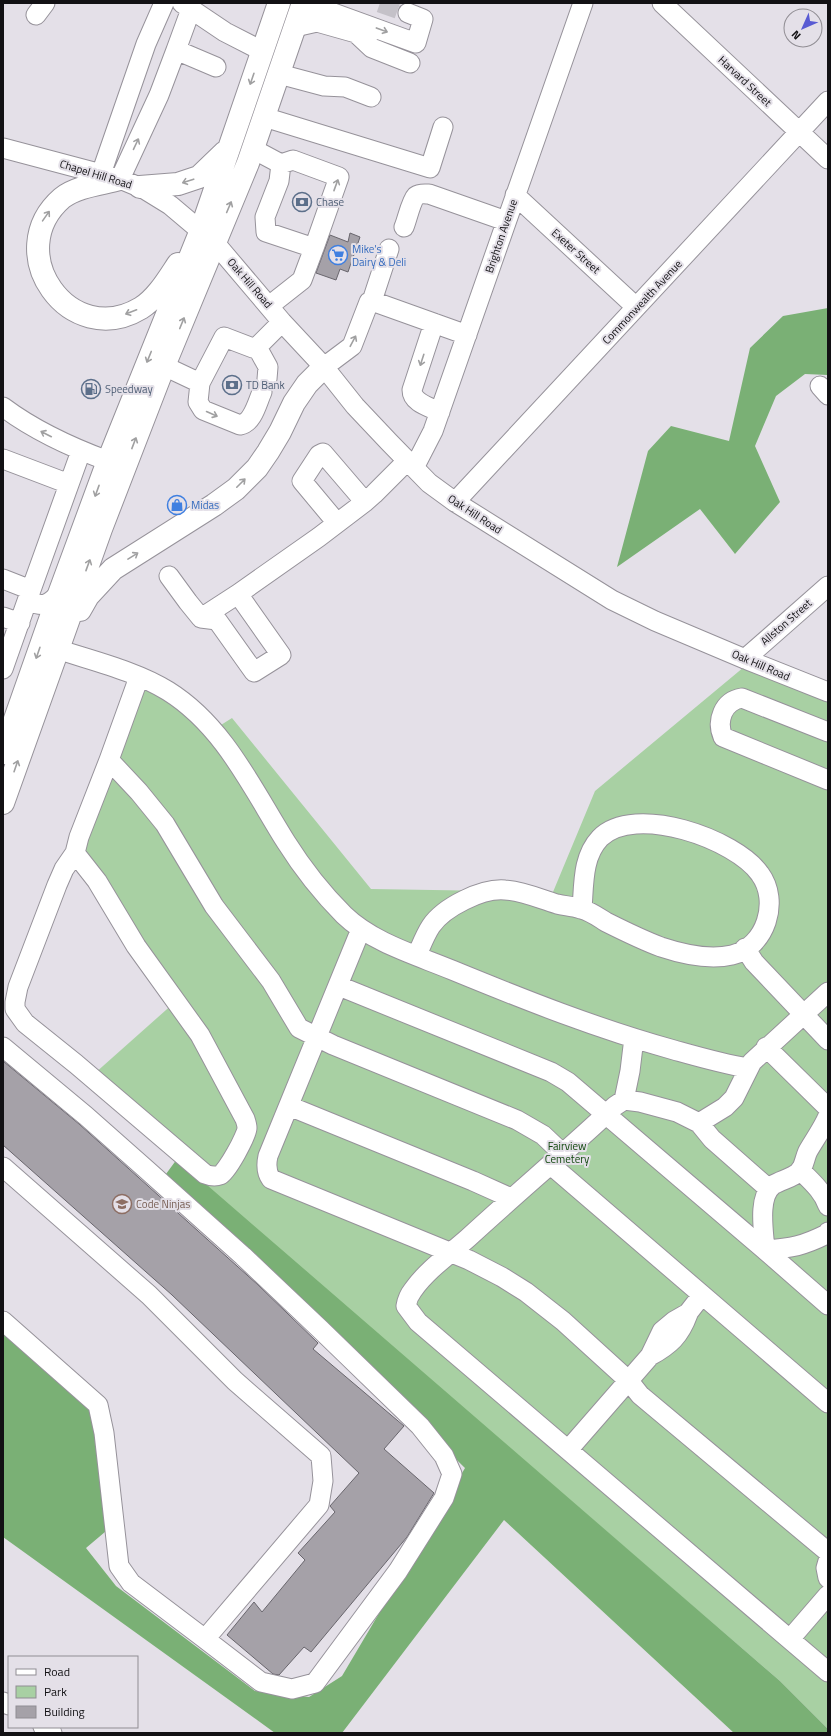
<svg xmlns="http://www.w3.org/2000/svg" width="831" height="1736" font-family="'Titillium Web',sans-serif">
<rect width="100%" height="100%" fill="#e4e0e8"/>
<path fill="#a8d0a3" d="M750,662L828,694V1729L780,1681L85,1082L175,1002L71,851L135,675L213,730L232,718L371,889L553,892L595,791Z"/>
<path fill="#7ab075" d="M828,308V375L805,374L776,396L755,446L780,502L735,554L700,509L617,567L648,451L671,426L729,441L750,348L783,316Z
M177,1159L780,1681L828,1729V1733H734L504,1520L342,1733H275L3,1537V1332L96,1410L112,1526L86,1548L116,1586L255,1691L309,1697L342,1676L465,1468L166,1174Z"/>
<path fill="#a5a1a8" stroke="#69666d" d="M350,233L360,237L348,272L340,269L336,280L316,273L330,235L348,242Z
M3,1061L79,1124L257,1284L318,1343L313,1349L404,1426L384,1449L434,1493L407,1537L311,1652L304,1647L279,1675L273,1674L227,1635L254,1602L262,1612L305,1560L298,1553L335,1512L330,1506L359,1473L172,1295L3,1145Z"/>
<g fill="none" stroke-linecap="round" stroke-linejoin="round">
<path stroke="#c4c1c8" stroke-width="19" stroke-dasharray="19 10" stroke-linecap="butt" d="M380,3L408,13"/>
<g stroke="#96929a" stroke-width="21">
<path id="minor" d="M182,3L225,32L262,51
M306,3L416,43L423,19L408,13
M662,3L828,159
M191,9L176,50L216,67
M36,15L45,3
M295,27L317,22L356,33L372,48L410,63
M279,74L324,86L345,87L371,97
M264,117L430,168L443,127
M3,148L120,179L144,189L170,205L215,243L282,322L324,367L355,406L389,442L429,483L455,502L612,600L655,621L745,659L828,692
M253,149L281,164L279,181L265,217L266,232L314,248L302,280L269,306
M281,164L293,160L339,177L314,248
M101,174L146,44L164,3
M120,179L159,95L176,50
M515,195L636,307
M404,227C407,220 411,201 416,196C420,193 425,194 429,194L506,221
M372,301L467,335
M434,323L412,390C412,403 430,407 440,412
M257,347L282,322
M257,347L268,367L267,379
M164,366L200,383L224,337L253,348L257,347
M324,367L352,346L369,302L372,301L389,249
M200,383L198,402L203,410L240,425C253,423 257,403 262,392
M820,386L828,395
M3,407C35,431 70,447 108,461
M3,459L69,484
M414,468L433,431L583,3
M455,502L828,101
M337,523L302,481L319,455L323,453L365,502
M169,576L188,602L201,618L217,620L254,672L281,655L238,594L319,537L365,502L374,494L407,461
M3,579L31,590
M59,594C47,606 43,607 27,601L81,451
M3,617L20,623
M201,618L238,594
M57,649C93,661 136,671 168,691C224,726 252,788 286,842C303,869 322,893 344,915C373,943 416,955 452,970C525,1000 598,1029 674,1050C699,1057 723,1064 748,1068
M745,659L828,586
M3,669L27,601
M139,677L109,760L139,792L165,824L214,906L271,981L299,1028L333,1045L517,1120L543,1135L562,1153
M828,732L742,698C723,701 716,721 723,737L828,780
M75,853L64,869L57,885L18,987L15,1002V1009L25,1023L76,1064L205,1174C210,1176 215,1177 220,1175C227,1172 247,1135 247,1128C247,1125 246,1122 245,1119L200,1035L136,946L97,881L75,853L79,837L109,760
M361,929L268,1156C266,1165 266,1172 271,1179L469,1260L502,1277L526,1292L563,1321L629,1381L640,1395L828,1552
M745,948L754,962L828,1040
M417,955C421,946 425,935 431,926C444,907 482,888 505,890C523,891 540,899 557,904C565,906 573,906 581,909C590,911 598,917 606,922C624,931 642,940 661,947C682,954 710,960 732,955C766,947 780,901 760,874C736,839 634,803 600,838C582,857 584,885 582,909
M339,986L551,1072L568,1082L765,1250C792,1248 803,1246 827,1234L828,1232
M634,1038L630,1071L624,1100L615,1106C567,1151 517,1193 468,1238C450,1254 427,1270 413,1290C409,1295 407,1300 406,1306L418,1322L828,1672
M3,1047L86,1116L147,1170L243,1256L320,1329L420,1426L444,1456L452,1474L444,1498L398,1571L315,1683L292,1689L261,1682L205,1639
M766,1047L828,1108
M624,1100L640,1102L677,1112L699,1123L712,1139L769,1189
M289,1106L473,1181L511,1198
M828,1116C823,1128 815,1139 808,1151C805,1157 804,1166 800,1171C793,1178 781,1180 773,1185C757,1197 764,1233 765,1250L828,1305
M699,1123L725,1107L734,1098L752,1062L828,992
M551,1165L828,1403
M3,1167L149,1295L235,1381L321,1456L323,1481L319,1505L205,1639L131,1583L119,1566L104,1433L98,1405L3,1321
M800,1170C811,1181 823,1191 828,1206
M650,1356C670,1345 680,1336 688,1314
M568,1450L650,1356L662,1331L674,1321L688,1313L702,1295
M828,1561L826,1568L828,1578
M790,1639L828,1595
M3,1702L9,1705
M43,1727L52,1733"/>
</g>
<g stroke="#96929a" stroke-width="24">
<path id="highway" d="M120,179C102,184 77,186 62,198C0,252 70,351 141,308C157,298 168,279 178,264
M140,187L178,184L199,177L225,152
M80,610L88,596L113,569L214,505L236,489L257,468L268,452L280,432L294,403L307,384L324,367
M3,753L59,594L108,461L201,230L279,3
M3,803L101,529L164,366L248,163L303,3"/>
</g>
<use href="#minor" stroke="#fff" stroke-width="19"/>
<use href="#highway" stroke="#fff" stroke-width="22"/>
</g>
<defs><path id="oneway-shaft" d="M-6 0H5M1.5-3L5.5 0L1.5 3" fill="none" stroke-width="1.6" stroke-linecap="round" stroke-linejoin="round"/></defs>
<g stroke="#a0a0a1">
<use href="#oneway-shaft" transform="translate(382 30) rotate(20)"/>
<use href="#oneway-shaft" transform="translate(252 79) rotate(109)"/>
<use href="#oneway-shaft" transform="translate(136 144) rotate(-65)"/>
<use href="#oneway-shaft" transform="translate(188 181) rotate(162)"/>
<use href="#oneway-shaft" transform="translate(336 185) rotate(-70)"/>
<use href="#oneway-shaft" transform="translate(229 207) rotate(-67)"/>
<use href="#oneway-shaft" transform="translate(46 216) rotate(-55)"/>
<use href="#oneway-shaft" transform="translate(131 312) rotate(159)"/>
<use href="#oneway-shaft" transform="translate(182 323) rotate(-68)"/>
<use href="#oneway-shaft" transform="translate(353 341) rotate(-62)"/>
<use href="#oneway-shaft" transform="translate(149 357) rotate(112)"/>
<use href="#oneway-shaft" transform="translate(422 360) rotate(108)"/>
<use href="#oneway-shaft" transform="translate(212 414) rotate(24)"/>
<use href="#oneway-shaft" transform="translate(46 434) rotate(-153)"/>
<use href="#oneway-shaft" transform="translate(134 443) rotate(-69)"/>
<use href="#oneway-shaft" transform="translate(241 483) rotate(-45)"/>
<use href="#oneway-shaft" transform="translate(97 491) rotate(110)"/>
<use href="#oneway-shaft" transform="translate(133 556) rotate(-32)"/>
<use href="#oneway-shaft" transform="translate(88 565) rotate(-70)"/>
<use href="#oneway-shaft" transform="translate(38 653) rotate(109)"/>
<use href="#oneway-shaft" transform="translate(16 766) rotate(-71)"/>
</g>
<defs>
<g id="bank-ring" transform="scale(1)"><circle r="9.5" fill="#e4e0e8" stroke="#5c6f8a" stroke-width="1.5"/><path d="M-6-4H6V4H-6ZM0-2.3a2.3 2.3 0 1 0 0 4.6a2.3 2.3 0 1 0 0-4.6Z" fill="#5c6f8a"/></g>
<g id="supermarket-ring" transform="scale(1)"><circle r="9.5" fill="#e4e0e8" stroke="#3f7fe0" stroke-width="1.5"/><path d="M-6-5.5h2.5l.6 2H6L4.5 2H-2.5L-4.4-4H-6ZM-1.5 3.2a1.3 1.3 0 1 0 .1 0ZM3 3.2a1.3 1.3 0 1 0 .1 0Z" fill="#3f7fe0"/></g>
<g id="fuel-ring" transform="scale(1)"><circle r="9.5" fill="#e4e0e8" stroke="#5c6f8a" stroke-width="1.5"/><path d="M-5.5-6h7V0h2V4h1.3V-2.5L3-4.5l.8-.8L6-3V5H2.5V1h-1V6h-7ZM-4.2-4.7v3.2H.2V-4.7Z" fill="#5c6f8a"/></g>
<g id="shop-ring" transform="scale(1)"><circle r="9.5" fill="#e4e0e8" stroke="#3f7fe0" stroke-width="1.5"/><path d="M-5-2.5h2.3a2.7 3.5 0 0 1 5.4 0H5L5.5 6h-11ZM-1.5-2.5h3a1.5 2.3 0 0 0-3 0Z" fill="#3f7fe0"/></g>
<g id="school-ring" transform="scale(1)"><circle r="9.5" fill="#e4e0e8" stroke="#8d6e63" stroke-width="1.5"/><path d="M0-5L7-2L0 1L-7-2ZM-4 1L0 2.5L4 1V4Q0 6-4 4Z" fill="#8d6e63"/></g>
</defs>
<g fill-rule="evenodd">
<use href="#bank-ring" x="302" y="202"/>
<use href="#supermarket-ring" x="338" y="255"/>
<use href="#bank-ring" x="232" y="385"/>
<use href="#fuel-ring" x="91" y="389"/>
<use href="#shop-ring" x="177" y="505"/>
<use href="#school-ring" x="122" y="1204"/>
</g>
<g text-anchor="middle" stroke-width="4" stroke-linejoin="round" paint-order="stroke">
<g font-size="11" fill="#121114" stroke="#e4e0e8">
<text transform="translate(745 81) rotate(43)" y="4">Harvard Street</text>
<text transform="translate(96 174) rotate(17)" y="4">Chapel Hill Road</text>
<text transform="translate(501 236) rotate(-71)" y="4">Brighton Avenue</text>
<text transform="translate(576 251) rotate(42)" y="4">Exeter Street</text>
<text transform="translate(250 283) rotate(49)" y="4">Oak Hill Road</text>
<text transform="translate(642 302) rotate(-47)" y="4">Commonwealth Avenue</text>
<text transform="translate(475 514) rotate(33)" y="4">Oak Hill Road</text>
<text transform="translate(786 622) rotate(-41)" y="4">Allston Street</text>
<text transform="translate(761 665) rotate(23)" y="4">Oak Hill Road</text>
</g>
<g font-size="11" fill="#4e5e75" stroke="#e4e0e8" text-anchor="start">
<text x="316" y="206">Chase</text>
<text x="246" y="389">TD Bank</text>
<text x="105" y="393">Speedway</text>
</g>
<g font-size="11" fill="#366cbe" stroke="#e4e0e8" text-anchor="start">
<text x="352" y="253">Mike's<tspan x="352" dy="13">Dairy &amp; Deli</tspan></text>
<text x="191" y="509">Midas</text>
</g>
<g font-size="11" fill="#0e460b" stroke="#e4e0e8">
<text x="567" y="1150">Fairview<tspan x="567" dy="13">Cemetery</tspan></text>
</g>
<g font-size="11" fill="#785e54" stroke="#e4e0e8" text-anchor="start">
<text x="136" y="1208">Code Ninjas</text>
</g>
</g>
<rect width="831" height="1736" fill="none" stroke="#121114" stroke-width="8"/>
<rect x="8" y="1656" width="130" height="72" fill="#e4e0e8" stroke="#908d93"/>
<rect x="16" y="1669" width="20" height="6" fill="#ffffff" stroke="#908d93"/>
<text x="44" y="1676" font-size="12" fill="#121114">Road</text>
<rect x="16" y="1686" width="20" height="12" fill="#a8d0a3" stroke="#908d93"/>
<text x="44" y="1696" font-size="12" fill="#121114">Park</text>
<rect x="16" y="1706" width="20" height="12" fill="#a5a1a8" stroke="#908d93"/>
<text x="44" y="1716" font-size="12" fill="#121114">Building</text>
<g transform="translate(803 28) rotate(225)"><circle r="19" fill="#e4e0e8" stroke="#908d93"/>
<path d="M0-3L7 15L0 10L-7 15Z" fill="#595bd3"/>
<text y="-6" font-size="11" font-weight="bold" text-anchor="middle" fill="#121114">N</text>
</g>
</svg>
